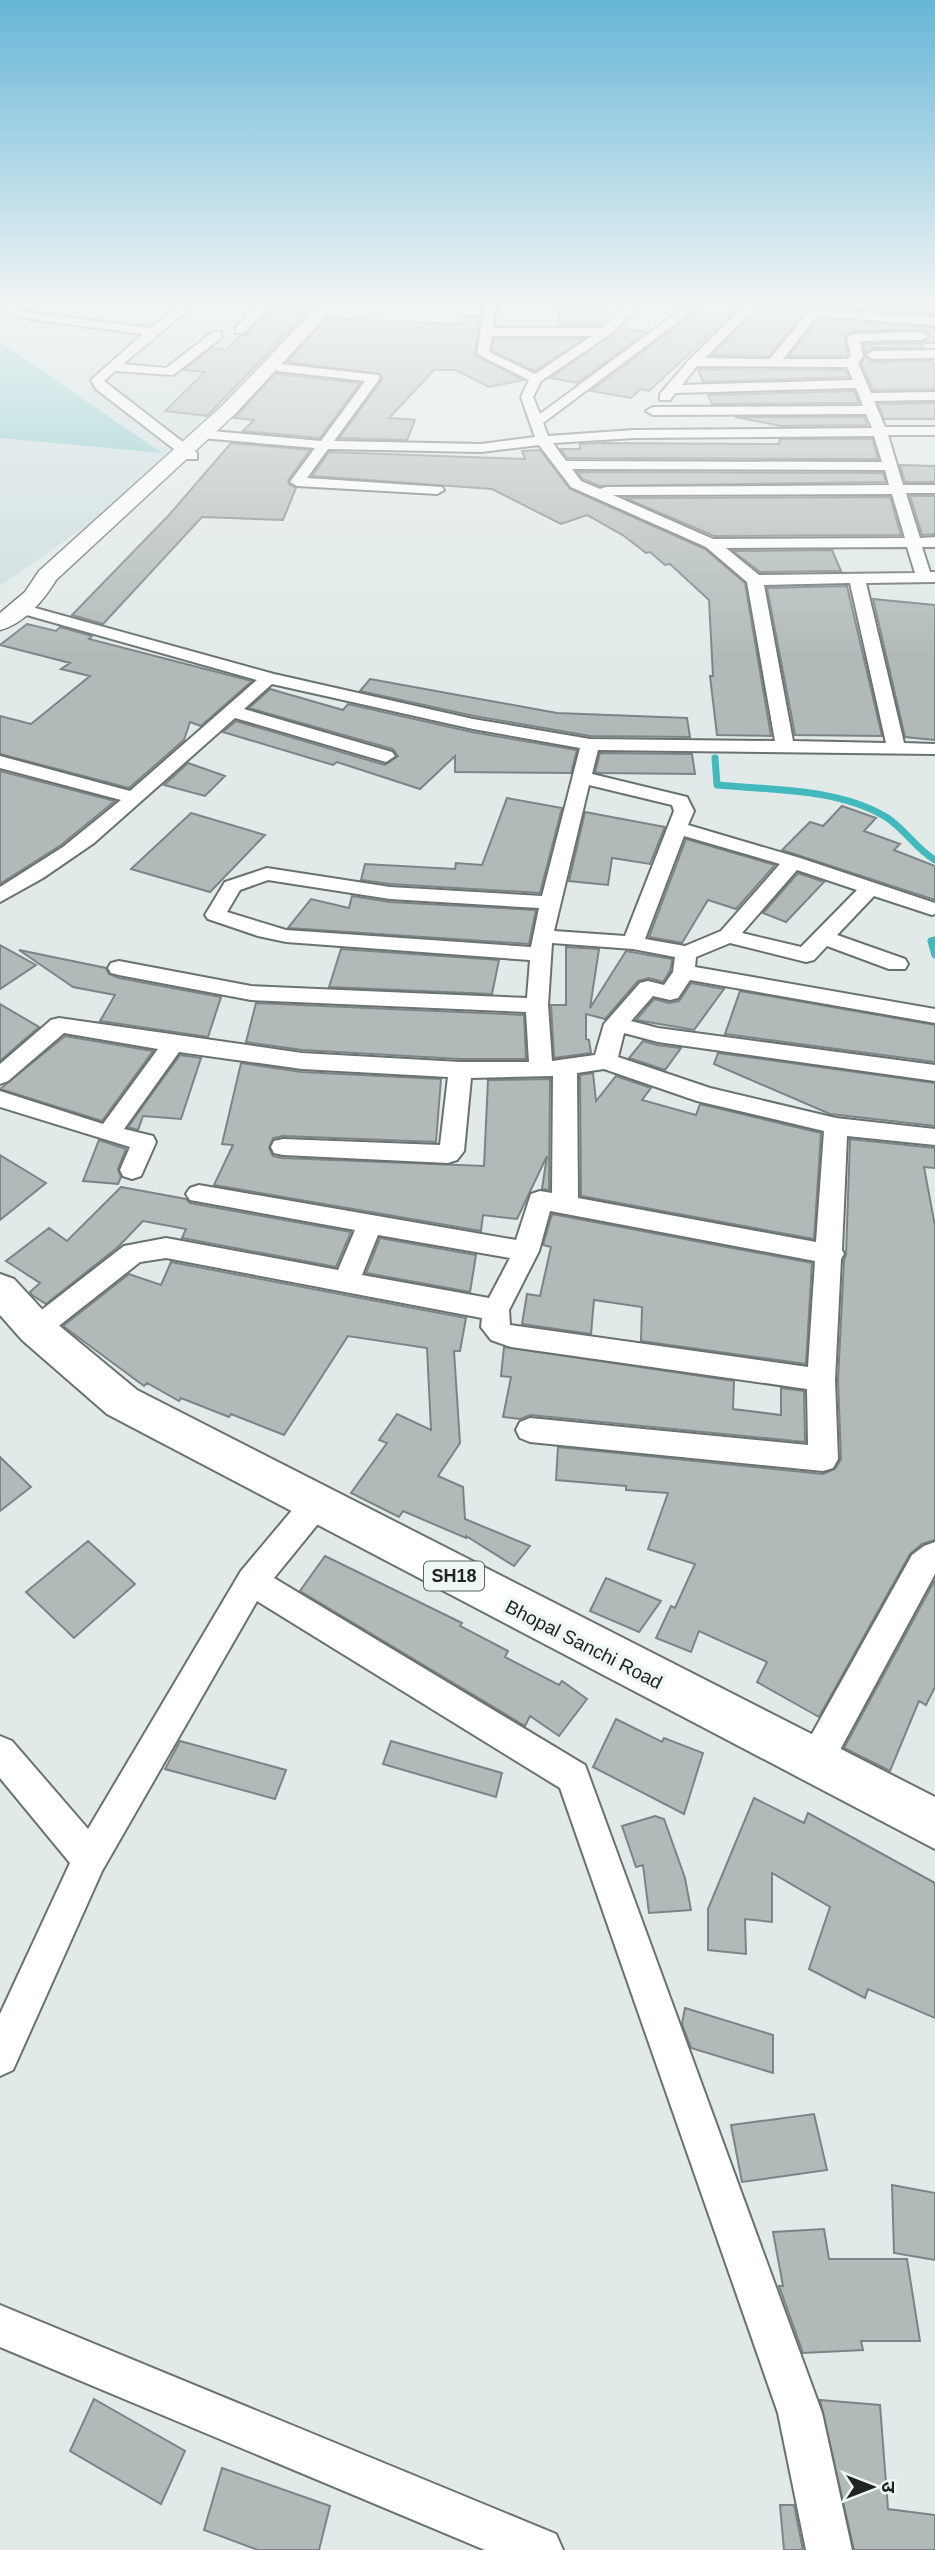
<svg xmlns="http://www.w3.org/2000/svg" width="935" height="2550" font-family="Arial,'Noto Sans Devanagari',sans-serif">
<rect width="100%" height="100%" fill="#e1e9e9"/>
<path fill="#cdd" d="M0,303H327L188,455L0,586Z"/>
<path fill="#83c7c9" d="M0,342L162,453L0,438Z"/>
<g fill="none" stroke-linecap="round" stroke-linejoin="round">
<path stroke="#42b9bc" stroke-width="7" d="M715,758L717,785C771,790 838,788 886,817C905,829 916,849 935,860
M935,940L931,941L935,955"/>
</g>
<path fill="#b1b9b9" stroke="#7d8485" stroke-width="2" d="M276,303H317L207,416L165,411L205,372L184,370L212,348L226,350L240,336L246,335Z
M800,303H935V314L813,306L808,308L769,356L711,355L760,306L801,307Z
M704,305L741,306L649,391L641,389L631,398L591,391Z
M558,308L605,309L606,321L601,325H558Z
M464,316H480L475,355L523,380L489,387L456,370H434L389,418L415,420L407,440L339,438L382,380L380,374L287,362L327,318L457,324L464,322Z
M818,319L935,328V343H921L924,348H873L865,353L863,344L922,343L930,335L922,329L853,331L845,337L847,356H788Z
M621,328L647,332L577,383L550,378Z
M494,339H583L535,371L492,351Z
M865,357L873,362L932,361L935,366V389L873,390L861,363Z
M698,369L845,370L849,377L703,382Z
M276,373L277,374L360,383L320,438L243,431L254,420L234,418Z
M854,391L859,403L712,404L708,395Z
M935,403V419H884L878,404Z
M735,417H864L867,425L781,426Z
M780,439H872L878,459L567,458L561,449H580V444L604,443L779,444Z
M231,443L310,450L288,480L289,484L296,488L283,520L202,517L103,624L72,615L169,515Z
M540,450L570,489L705,549L745,583L771,736L717,735L710,676H713L709,600L670,564L665,565L650,552L646,553L624,536L587,515L561,524L492,489L312,476L329,452L525,459L522,451Z
M900,465L935,466V482H905Z
M577,472L883,473L886,482L600,486L583,479Z
M910,496H935V534L922,535Z
M890,497L901,535L714,536L625,498Z
M832,550L841,571L760,572L733,551Z
M847,586L882,736L795,735L767,588Z
M873,599L935,605V740L905,737Z
M27,624L56,631L60,627L92,636L89,639L252,681L201,726L190,722L184,740L129,788L0,754V716L31,724L90,676L61,669L70,663L0,645Z
M370,679L557,713L687,718L690,737L590,736L474,716L360,691Z
M270,689L343,710L348,704L472,732L577,750L571,773L455,772V756L420,789L337,762L333,765L223,732L236,721L385,765L398,756L393,749L249,708Z
M600,753L692,754L695,774L599,773L595,772Z
M188,763L225,776L205,796L164,785Z
M0,771L115,801L61,845L0,884Z
M507,798L562,808L540,893L390,884L361,880L365,864L455,869L456,863L482,865Z
M842,806L876,818L864,831L900,844L894,850L935,866V900L782,850L810,822L823,826Z
M585,812L665,827L650,864L612,858L608,885L569,881Z
M191,813L265,835L210,892L131,869Z
M686,839L775,865L736,909L708,900L682,943L649,937Z
M798,873L824,882L786,922L763,913Z
M352,896L390,902L536,910L529,944L288,928L311,899L349,908Z
M0,945L36,965L0,989Z
M566,947L599,949L590,1008L626,951L672,959V962L670,971L663,982L649,978L638,981L605,1019L586,1014V1039L589,1040L591,1053L554,1058L551,1005H566Z
M341,949L499,960L492,994L329,987Z
M19,950L106,968L109,974L119,978L221,997L208,1037L100,1021L115,995L73,987Z
M691,983L724,989L694,1030L636,1020L654,999L669,1003L679,1001Z
M740,991L935,1025V1062L725,1034Z
M256,1003L524,1015L526,1059H460L302,1050L246,1042Z
M0,1004L39,1027L0,1061Z
M65,1036L153,1051L102,1121L0,1089Z
M643,1041L657,1045L681,1048L665,1070L629,1058Z
M718,1053L935,1083V1126L830,1114L714,1064Z
M180,1055L201,1058L181,1119L143,1116L138,1130L128,1127Z
M241,1063L302,1072L441,1079L436,1142L283,1136L273,1138L269,1148L273,1156L283,1158L484,1166L488,1080L550,1079L549,1190L542,1189L547,1156L517,1219L483,1215L481,1231L214,1185L233,1145L222,1144Z
M593,1073L596,1101L616,1076L651,1088L642,1100L696,1115L700,1104L821,1133L814,1239L581,1196L580,1075Z
M850,1139L935,1148V1168L924,1167L935,1226V1540L922,1544L910,1554L819,1717L757,1682L767,1662L699,1631L691,1652L656,1638L671,1606L675,1608L695,1564L648,1549L668,1493L626,1490V1486L556,1480L558,1447L823,1474L835,1469L841,1459L838,1380L844,1260L846,1255Z
M99,1140L126,1149L118,1169L121,1177L118,1184L83,1181Z
M0,1155L46,1183L0,1220Z
M121,1187L186,1199L190,1203L351,1232L336,1267L182,1238L186,1229L143,1221L118,1247L46,1304L32,1295L30,1292L40,1283L6,1261L49,1228L67,1241Z
M552,1214L812,1263L806,1364L641,1341L642,1307L594,1300L591,1334L522,1324L527,1294L540,1296L551,1247L543,1245Z
M380,1238L476,1255L470,1292L366,1273Z
M171,1262L466,1318L460,1351H454L460,1443L438,1476L463,1487L465,1519L530,1546L514,1566L466,1536V1538L403,1511L399,1517L351,1493L387,1443L379,1440L397,1414L431,1430L427,1348L348,1336L284,1435L231,1414L229,1417L181,1398L179,1401L147,1383L144,1386L63,1326L129,1274L161,1285Z
M504,1347L734,1381L733,1409L781,1415V1388L804,1391L805,1442L530,1415L520,1419L503,1417L511,1377L501,1376Z
M0,1457L31,1487L0,1511Z
M88,1541L135,1584L74,1638L26,1592Z
M325,1556L462,1623L460,1626L508,1651L505,1657L559,1685L562,1681L587,1699L559,1736L530,1716L525,1726L300,1591Z
M606,1578L661,1601L639,1632L590,1611Z
M935,1580V1687L926,1705L919,1701L890,1771L844,1748Z
M616,1719L662,1742L664,1738L703,1753L684,1814L593,1767Z
M180,1741L286,1770L275,1799L165,1769Z
M391,1741L502,1773L496,1797L383,1764Z
M754,1798L804,1823L808,1813L935,1883V2018L868,1989L865,1998L809,1969L830,1907L772,1873V1922L745,1919L746,1954L708,1950V1909Z
M655,1816L664,1819L685,1878L691,1910L649,1913L643,1865L636,1867L622,1826Z
M685,2008L773,2035V2073L691,2048L682,2024Z
M814,2114L827,2170L742,2182L731,2125Z
M892,2185L935,2193V2260L894,2253Z
M824,2229L829,2259H907L920,2341H861L863,2350L803,2353L779,2286H783L773,2232Z
M94,2399L185,2451L161,2504L70,2451Z
M820,2400L880,2405L888,2509L935,2515V2550H854Z
M222,2468L330,2506L319,2550H258L204,2530Z
M780,2505H794L803,2550H784Z"/>
<g fill="none" stroke-linecap="round" stroke-linejoin="round">
<g stroke="#6a7171" stroke-width="4">
<path id="street" d="M0,303L31,313L151,328L183,303H196L123,364L166,368L213,332H221V338L173,375L115,371L104,381L197,453V459H187L96,389L91,380L143,334L29,319L0,310Z
M261,303H273L244,333H236V327Z
M485,303H497L493,328H602L631,303H643L609,335L541,381L533,397L540,414L690,303H703L543,423L548,436L634,430L872,428L866,414L653,415L646,411L653,407L863,406L856,388L675,393L670,400H660V394L690,359L748,303H760L705,358L770,359L810,310L814,309L935,317V325L817,316L783,359H848L851,356L847,338L853,334L922,332L928,336L922,340L860,341L863,356L858,363L871,393L935,392V400L874,401L885,427H935V435H888L903,485H935V493H906L920,538L935,537V547H922L930,572H935V582L866,583L904,743L935,744V754L598,750L592,774L687,797L694,811L688,825L800,858L935,903V914L932,915L874,896L837,935L905,959L908,964L905,969H889L827,946L814,960L806,962L730,943L696,957L695,967L935,1009V1023L690,980L678,998L670,1000L653,996L631,1021L658,1028L935,1065V1081L658,1042L624,1033L618,1057L710,1088L836,1118L935,1129V1145L847,1136L842,1250L844,1254L841,1259L835,1380L838,1459L833,1468L823,1471L530,1442L520,1438L516,1430L520,1422L530,1418L808,1445L807,1389L511,1347L491,1340L481,1327L482,1318L166,1258L140,1262L46,1336L36,1340L26,1336L22,1329L26,1322L124,1246L166,1238L338,1270L355,1230L190,1200L186,1194L190,1188L199,1185L516,1240L531,1194L540,1191L552,1193L553,1076L471,1078L464,1151L457,1160L448,1163L283,1155L274,1153L271,1147L274,1141L283,1139L440,1145L448,1077L302,1069L179,1052L124,1129L153,1136L156,1142L141,1176L132,1179L123,1176L120,1170L130,1147L0,1107V1091L103,1124L158,1049L64,1033L8,1081L0,1084V1064L51,1020L59,1018L302,1053L460,1062H529L526,1012L251,1000L119,975L111,973L108,968L111,963L119,961L251,986L527,998L530,960L286,942L258,936L208,919L205,915L225,882L267,868L390,887L542,896L580,748L473,729L272,684L244,709L392,752L395,756L386,762L235,718L94,843L43,878L0,902V887L63,847L121,800L0,768V756L130,791L257,680L16,612L14,609L16,606H28L274,674L473,719L590,739L775,741L747,582L706,547L571,487L539,445L481,452L328,449L307,478L442,487L444,490L437,494L297,486L290,482L315,448L201,438L194,434L201,430L321,441L365,381L277,371V365L281,364L378,375L380,378L334,441L481,444L535,437L521,397L529,380L477,354ZM492,336H592L535,374L489,352ZM697,366L847,367L853,380L682,385ZM874,436L882,462L566,461L553,443L634,438ZM572,469L885,470L889,485L606,487L600,489L581,481ZM892,494L905,538L713,539L613,495ZM907,547L915,573L759,575L726,548ZM850,583L886,743L793,741L764,585ZM589,785L672,805L674,811L625,936L554,931ZM684,836L780,864L721,931L685,946L645,939ZM797,870L857,890L801,947L742,933ZM268,880L390,899L539,908L531,947L286,930L227,912L240,890ZM552,943L633,949L675,957L673,972L664,985L648,981L640,983L604,1024L595,1055L552,1061L548,1005ZM604,1069L697,1101L824,1131L816,1242L578,1198L577,1073ZM550,1211L815,1261L808,1367L510,1325L509,1310L539,1251ZM378,1235L510,1258L489,1298L362,1275Z
M935,350V358L873,359L867,355L873,351Z
M315,1492L326,1496L330,1505L326,1514L274,1578L585,1765L822,2413L852,2550H806L778,2413L560,1788L257,1601L102,1871L13,2070L0,2076V2014L70,1863L0,1778V1736L12,1741L88,1829L241,1571L304,1496Z
M935,1542V1574L827,1774L815,1778L803,1774L798,1762L803,1750L912,1555L924,1546Z
M0,2305L556,2534L563,2550H485L0,2347Z"/>
</g>
<g stroke="#6a7171" stroke-width="3">
<path id="secondary" d="M321,303H338L235,414L56,580C44,600 24,624 0,630V613L25,592L39,571L222,406Z"/>
</g>
<g stroke="#6a7171" stroke-width="4">
<path id="primary" d="M0,1274L14,1279L50,1318L137,1390L935,1797V1849L107,1414L22,1340L0,1315Z"/>
</g>
<use href="#street" fill="#fff" fill-rule="evenodd"/>
<use href="#secondary" fill="#fff" fill-rule="evenodd"/>
<use href="#primary" fill="#fff" fill-rule="evenodd"/>
</g>
<linearGradient id="sky" x2="0" y2="1"><stop stop-color="#65b6d6"/><stop offset="0.46" stop-color="#f2f5f5"/><stop offset="1" stop-color="#f2f5f5" stop-opacity="0"/></linearGradient>
<rect width="935" height="660" fill="url(#sky)"/>
<g text-anchor="middle" stroke-width="7" stroke-linejoin="round" paint-order="stroke">
<rect fill="#eef6f6" stroke="#5e6363" stroke-width="2" x="424" y="1561.5" width="60" height="29" rx="5"/>
<g font-size="18" font-weight="bold" fill="#212424">
<text x="454" y="1582">SH18</text>
</g>
<g font-size="19" fill="#212424" stroke="#eef6f6">
<text transform="translate(584 1644) rotate(27)" y="7">Bhopal Sanchi Road</text>
</g>
</g>
<g transform="translate(872 2487) rotate(90)" stroke="#eef6f6" stroke-width="5" paint-order="stroke">
<path d="M0-5L12 26L0 18L-12 26Z" fill="#212424"/>
<text y="-10" font-size="19" font-weight="bold" text-anchor="middle" fill="#212424">उ</text>
</g>
</svg>
